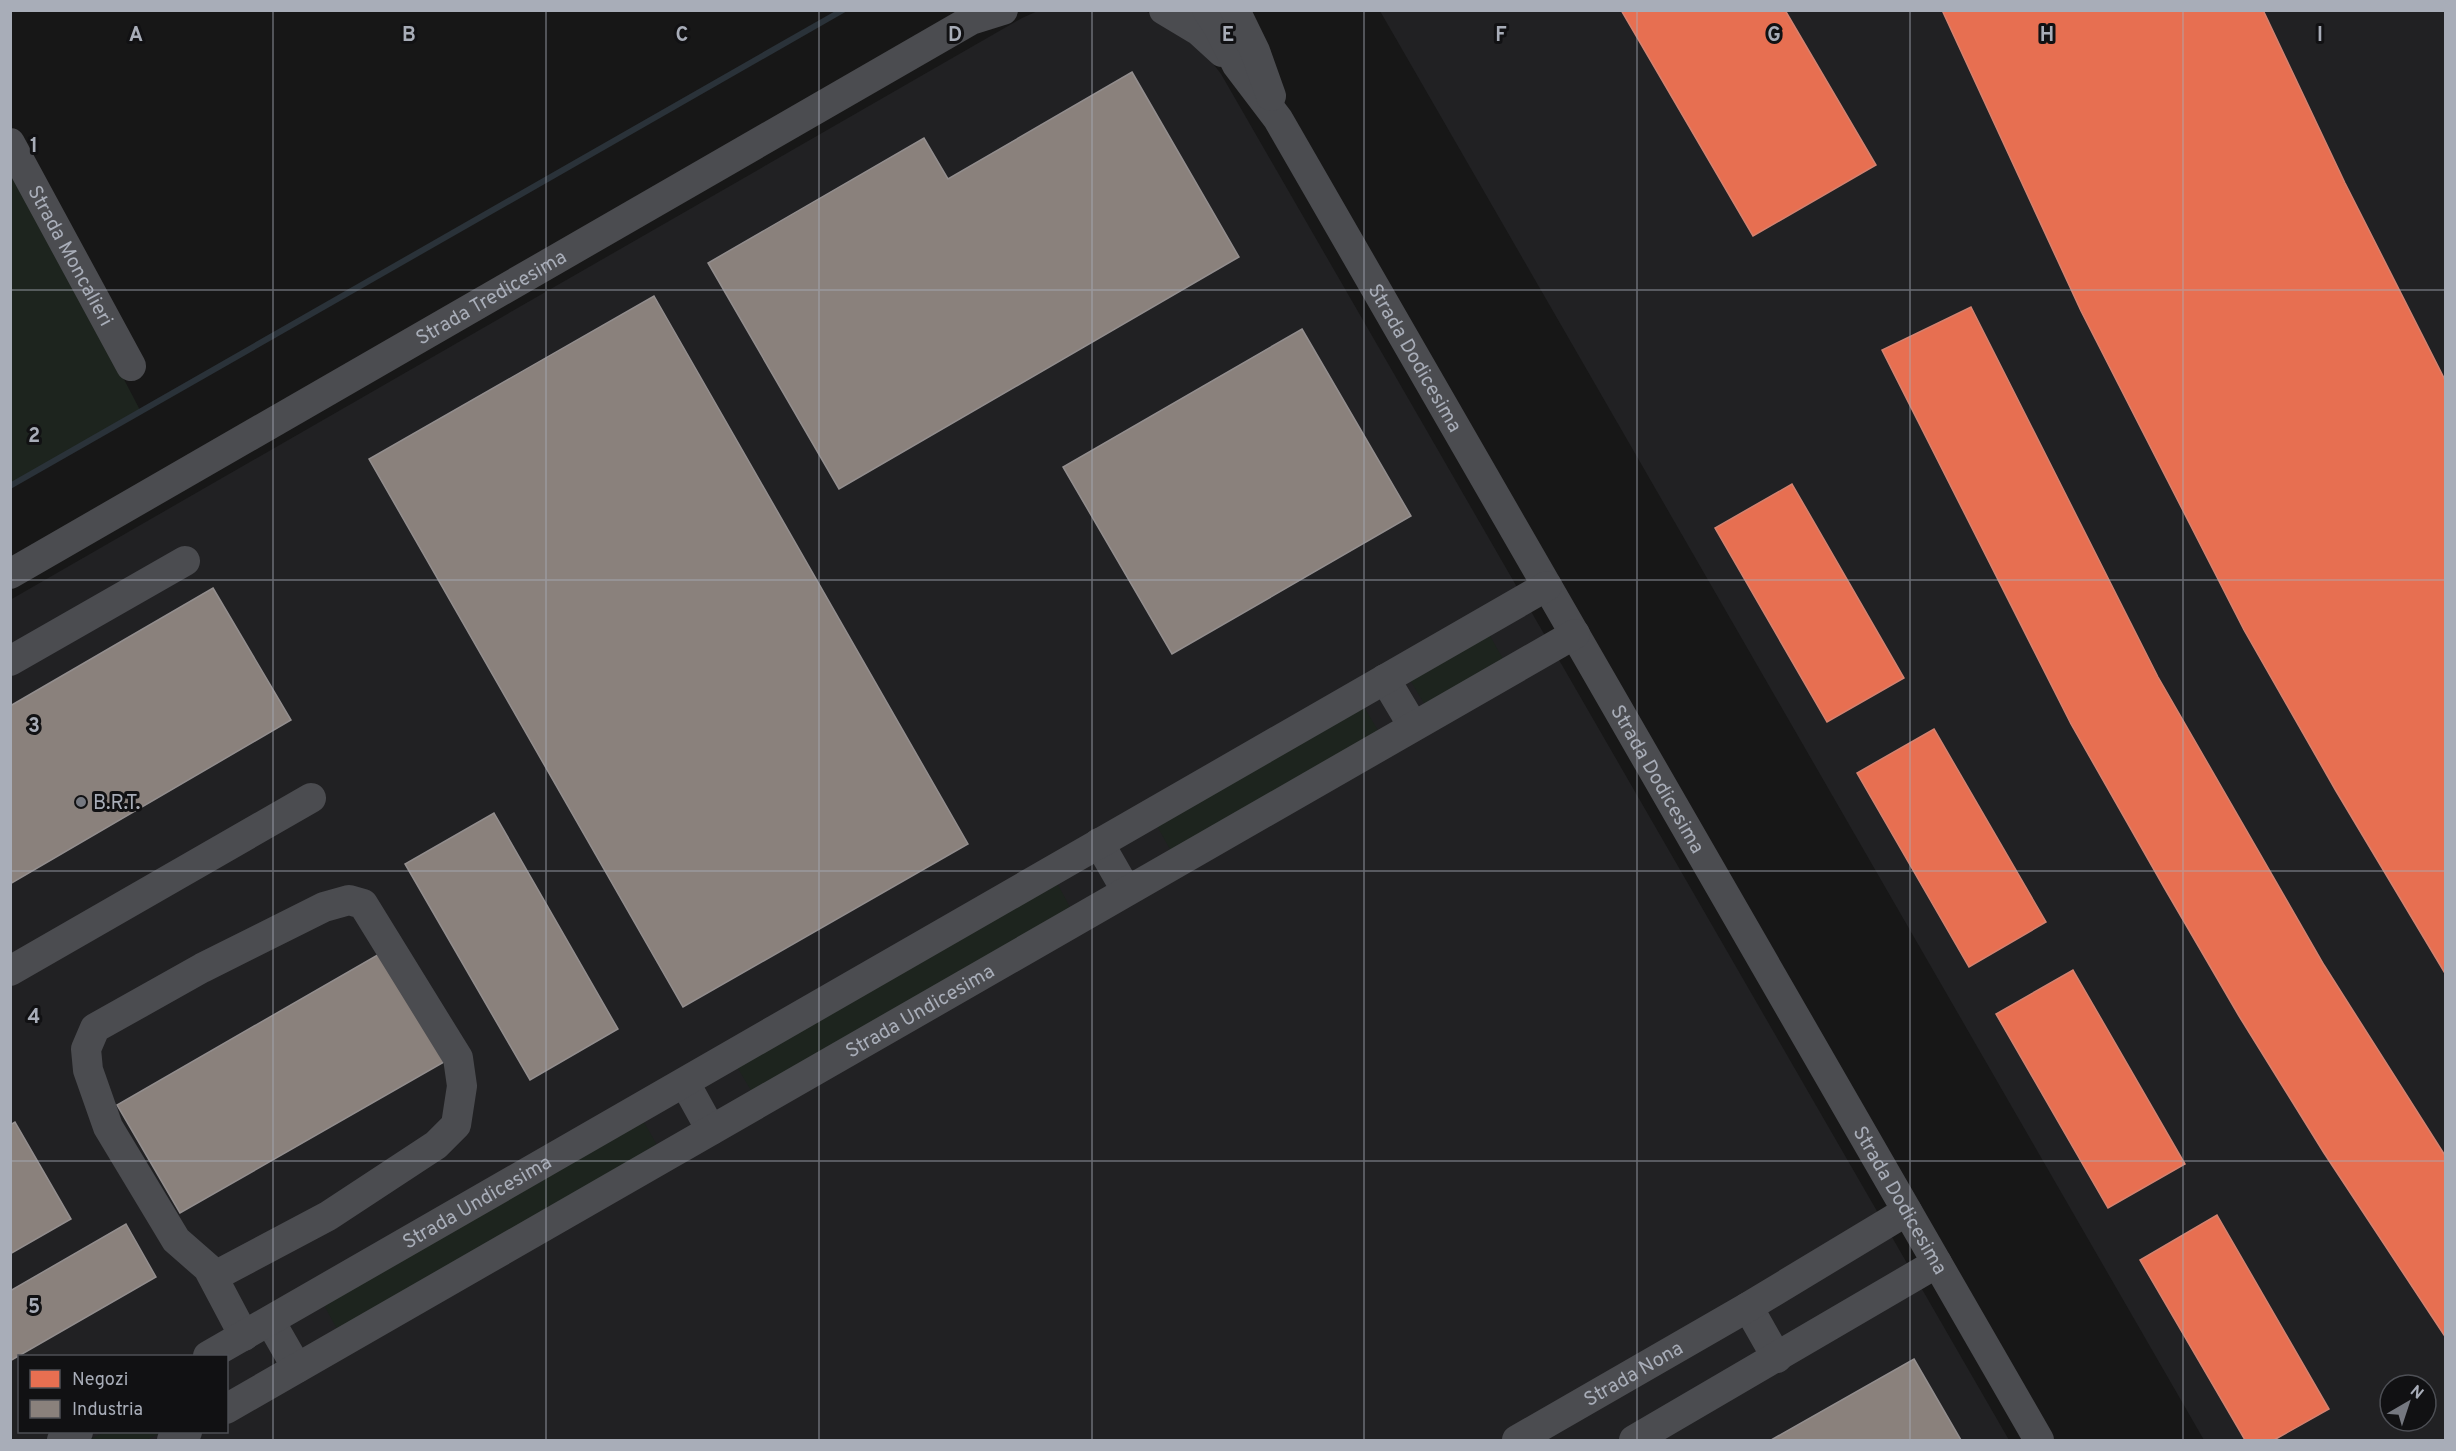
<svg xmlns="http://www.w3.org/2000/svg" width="2456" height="1451" font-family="Overpass,sans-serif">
<rect width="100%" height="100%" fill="#171717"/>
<path fill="#212123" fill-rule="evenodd" d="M1040,10H1143L1151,14L1201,48L1221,74L2009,1440H11L10,600L1022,18ZM20,1356H226V1432H20Z
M1380,11H2445V1440H2204ZM2390,1385H2426V1421H2390Z"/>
<path fill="#1d241e" d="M10,161L140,410L11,486H10Z
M1489,634L1503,659L1425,705L1410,680Z
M1364,707L1379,732L1171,851L1157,826Z
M1057,883L1071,909L752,1092L737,1067Z
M644,1122L658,1147L338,1331L324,1305Z
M104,1432H162L147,1440H89Z"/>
<path fill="#e76f51" stroke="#d48270" stroke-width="1.5" d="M1621,10H1785L1876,165L1753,236Z
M1942,10H2263L2345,183L2446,382V975L2336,791L2244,630L2081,311Z
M1971,307L2158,677L2324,965L2446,1157V1338L2324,1153L2239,1016L2165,889L2071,724L1882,350Z
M1792,484L1904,678L1827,722L1715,528Z
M1934,729L2046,922L1969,967L1857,773Z
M2073,970L2185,1164L2108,1208L1996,1014Z
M2217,1215L2329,1409L2274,1440H2245L2140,1260Z"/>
<path fill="#8a817c" stroke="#938e8e" stroke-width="1.5" d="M1132,72L1239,257L839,489L708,263L924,138L948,179Z
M654,296L968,844L683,1007L369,459Z
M1302,329L1411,516L1172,654L1063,467Z
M213,588L291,720L10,884V706Z
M494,813L618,1029L530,1080L405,864Z
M381,953L444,1062L180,1213L117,1105Z
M15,1122L71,1219L10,1254V1125Z
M126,1224L156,1277L10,1361V1291Z
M1914,1359L1961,1440H1771Z"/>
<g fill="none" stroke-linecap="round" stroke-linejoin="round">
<path stroke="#2a3239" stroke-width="6" d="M10,486L843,10"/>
<g stroke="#4b4c50" stroke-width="30">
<path d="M1164,10L1199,31L1222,52"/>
<path id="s1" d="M1207,10L1217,25L1237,65L1278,119L2039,1440"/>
<path d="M1235,10L1255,51L1271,96"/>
<path id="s2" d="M10,143L131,366"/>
<path id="s3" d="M10,574L971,20L1003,10"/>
<path d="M10,661L185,561"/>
<path d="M1385,679L1413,726"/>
<path d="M1099,843L1126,890"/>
<path d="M10,971L311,798"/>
<path d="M685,1083L711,1130"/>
<path d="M213,1277L328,1216L436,1145L456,1125L462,1086L458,1058L363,904L349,900L324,907L202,968L95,1028L86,1049L88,1070L108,1127L176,1240L208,1268L244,1336"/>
<path d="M1748,1307L1777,1358"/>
<path d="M270,1321L297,1368"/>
<path id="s4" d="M208,1356L1547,586"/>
<path id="s5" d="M226,1409L1575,634"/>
<path d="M62,1440L78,1432"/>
<path d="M172,1440L187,1432"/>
<path id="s6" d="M1517,1440L1748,1307L1907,1211"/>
<path d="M1634,1440L1937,1263"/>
</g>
</g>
<path fill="none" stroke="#a8adb8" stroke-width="1.5" stroke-opacity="0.55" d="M273,10V1440M546,10V1440M819,10V1440M1092,10V1440M1364,10V1440M1637,10V1440M1910,10V1440M2183,10V1440M10,290H2446M10,580H2446M10,871H2446M10,1161H2446"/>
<circle fill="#757880" stroke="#111113" stroke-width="2" cx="81" cy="802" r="6"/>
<g text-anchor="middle" stroke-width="6" stroke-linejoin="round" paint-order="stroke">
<g font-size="20" fill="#a8adb8" stroke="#111113">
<text dy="7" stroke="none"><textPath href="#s2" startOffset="128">Strada Moncalieri</textPath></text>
<text dy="7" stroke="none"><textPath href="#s3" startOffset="555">Strada Tredicesima</textPath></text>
<text dy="7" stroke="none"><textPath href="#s1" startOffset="406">Strada Dodicesima</textPath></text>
<text dy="7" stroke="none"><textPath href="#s1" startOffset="892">Strada Dodicesima</textPath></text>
<text dy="7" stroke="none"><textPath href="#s5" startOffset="800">Strada Undicesima</textPath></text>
<text dy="7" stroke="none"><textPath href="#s1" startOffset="1378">Strada Dodicesima</textPath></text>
<text dy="7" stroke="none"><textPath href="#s4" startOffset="310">Strada Undicesima</textPath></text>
<text dy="7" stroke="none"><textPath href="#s6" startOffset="134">Strada Nona</textPath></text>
</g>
<g font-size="20" fill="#a8adb8" stroke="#111113" text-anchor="start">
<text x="93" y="809">B.R.T.</text>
</g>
</g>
<g font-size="20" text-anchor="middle" font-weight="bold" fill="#a8adb8" stroke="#111113" stroke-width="6" stroke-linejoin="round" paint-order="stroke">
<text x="136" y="41">A</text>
<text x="409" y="41">B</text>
<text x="682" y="41">C</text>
<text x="955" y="41">D</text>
<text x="1228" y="41">E</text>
<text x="1501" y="41">F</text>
<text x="1774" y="41">G</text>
<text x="2047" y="41">H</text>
<text x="2320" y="41">I</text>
<text x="34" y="152">1</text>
<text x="34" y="442">2</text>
<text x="34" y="732">3</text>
<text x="34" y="1023">4</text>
<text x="34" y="1313">5</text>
</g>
<rect width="2456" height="1451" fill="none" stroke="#a8adb8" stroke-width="24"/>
<rect x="18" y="1355" width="210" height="78" fill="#111113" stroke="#4d4f55" stroke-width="1.5"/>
<rect x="30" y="1370" width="30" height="18" fill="#e76f51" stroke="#4d4f55" stroke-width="1.5"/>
<text x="72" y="1385" font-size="18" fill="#a8adb8">Negozi</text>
<rect x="30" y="1400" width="30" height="18" fill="#8a817c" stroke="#4d4f55" stroke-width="1.5"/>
<text x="72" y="1415" font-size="18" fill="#a8adb8">Industria</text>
<g transform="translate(2408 1403) rotate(39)"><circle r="28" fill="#111113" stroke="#4d4f55" stroke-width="1.5"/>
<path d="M0-4.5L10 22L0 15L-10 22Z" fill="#757880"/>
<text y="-9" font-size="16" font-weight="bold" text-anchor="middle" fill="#a8adb8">N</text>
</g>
</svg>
